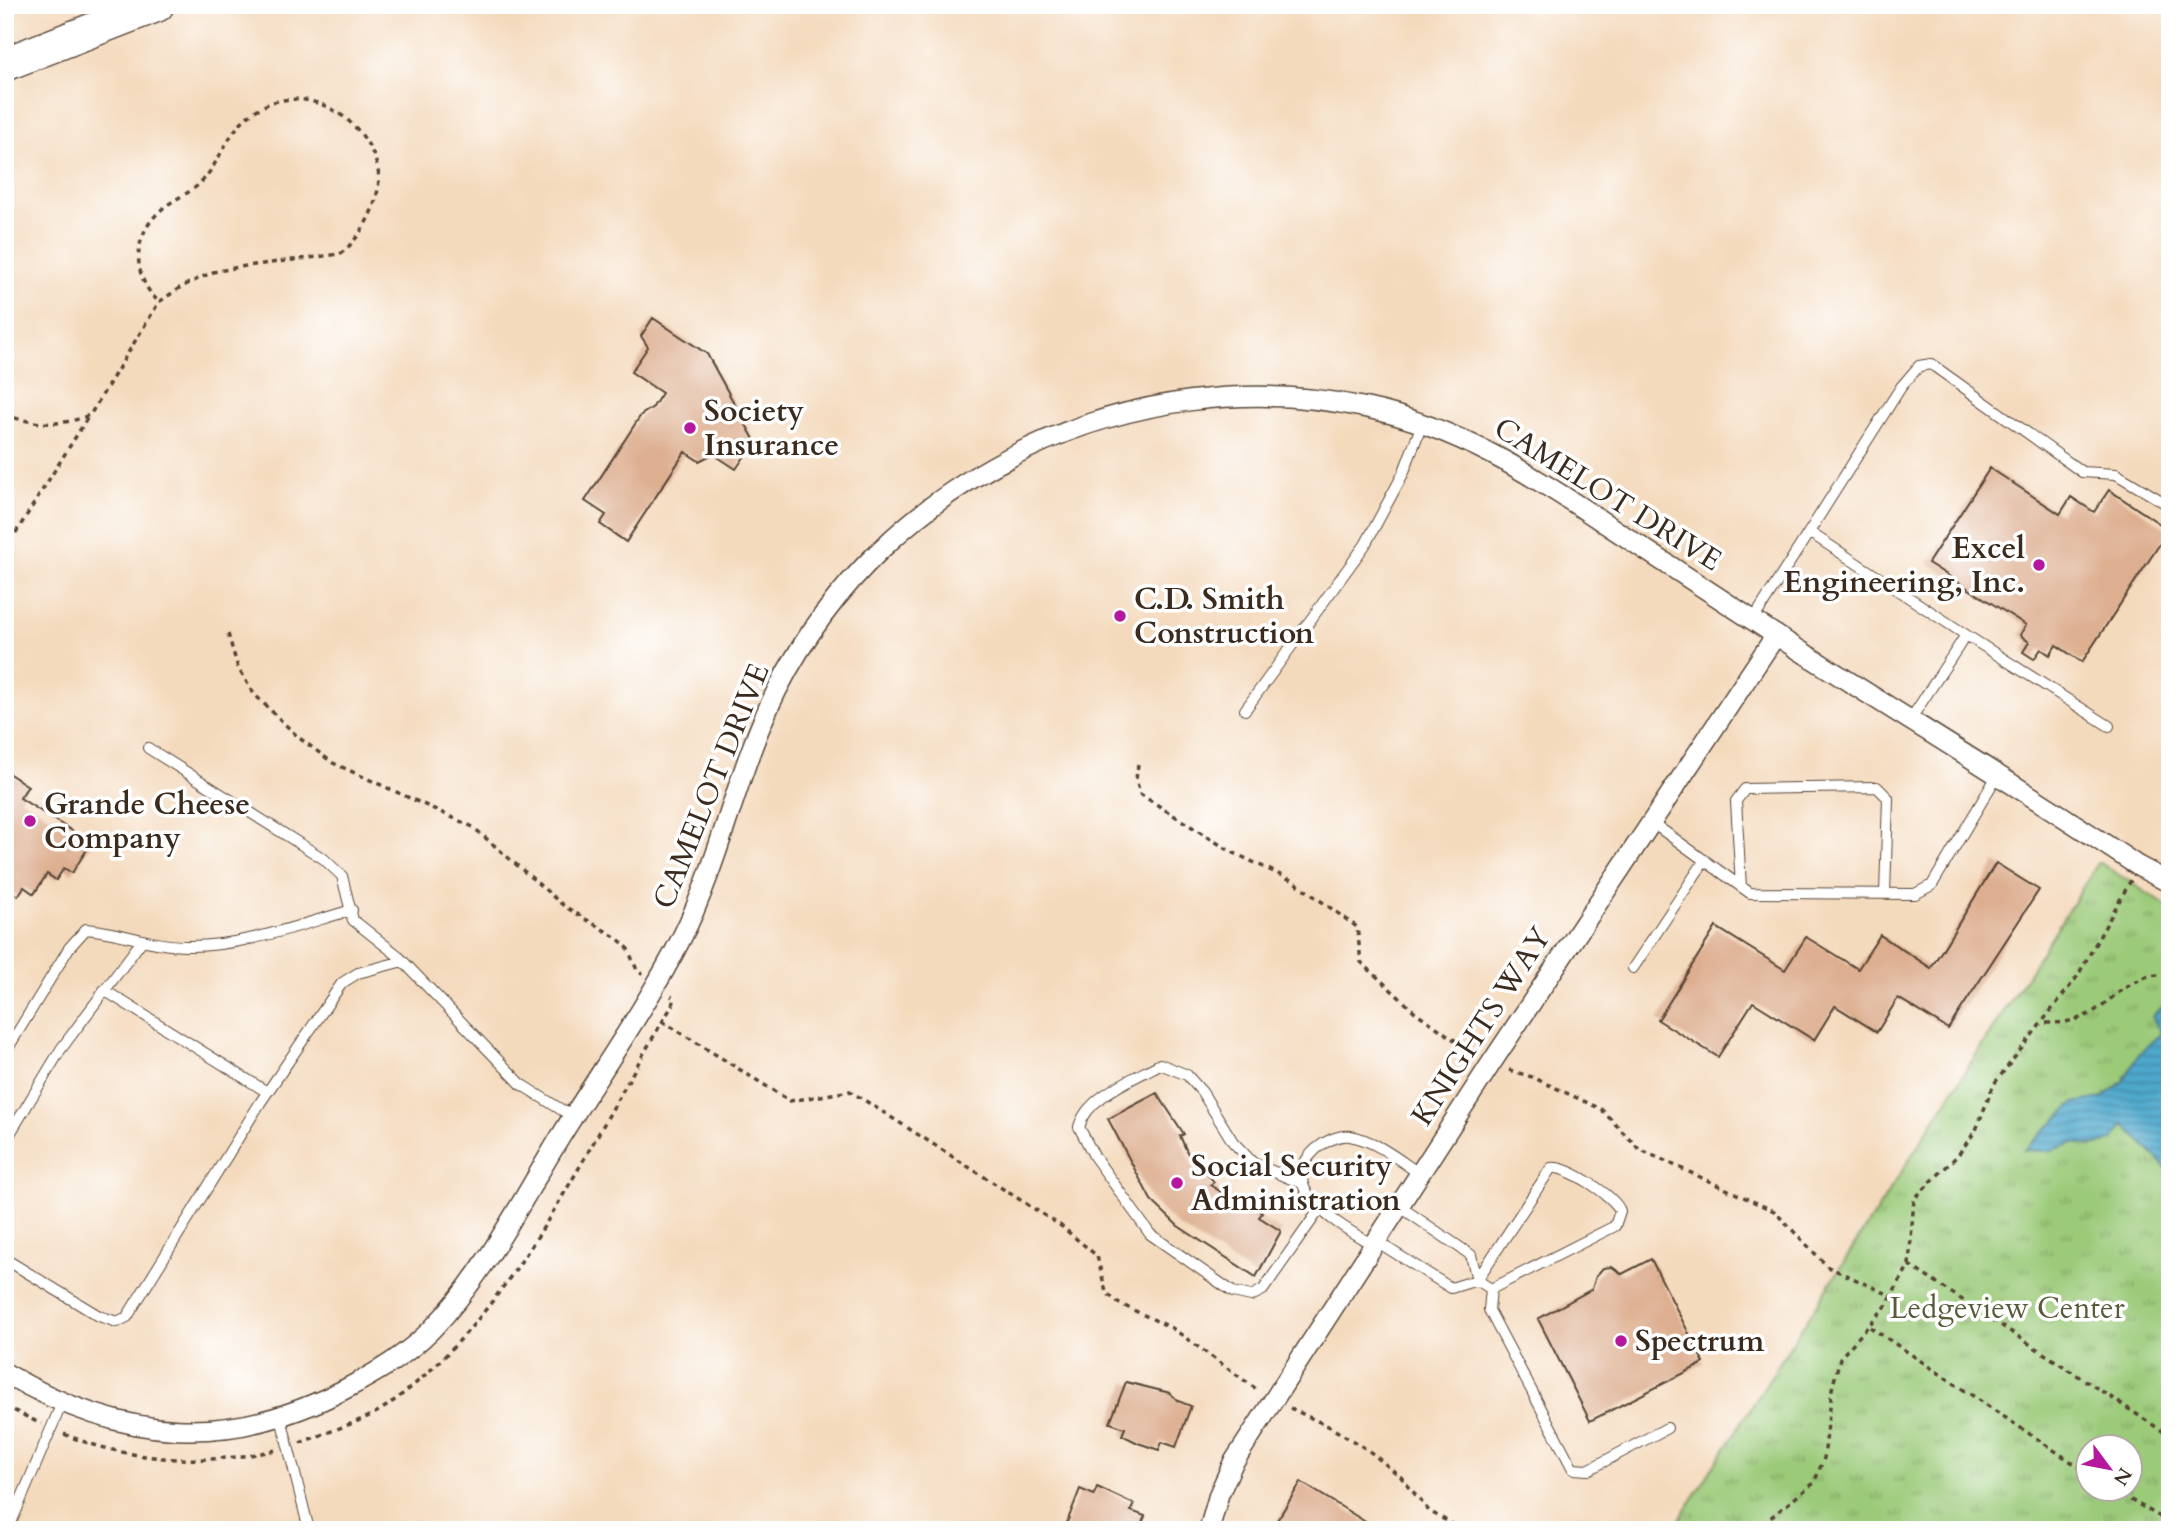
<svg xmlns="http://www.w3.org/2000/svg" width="2175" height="1535" font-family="Cardo,serif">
<defs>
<pattern id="grass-tufts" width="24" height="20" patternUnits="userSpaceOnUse" patternTransform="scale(1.75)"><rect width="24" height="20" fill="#9bca79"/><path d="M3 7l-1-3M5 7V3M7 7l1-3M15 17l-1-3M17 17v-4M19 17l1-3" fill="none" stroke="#80a463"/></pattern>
<pattern id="water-rules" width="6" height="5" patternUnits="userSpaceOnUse" patternTransform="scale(1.75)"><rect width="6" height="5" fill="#4ea8cc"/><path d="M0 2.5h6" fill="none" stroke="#4289a5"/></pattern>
</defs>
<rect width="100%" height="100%" fill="#fff"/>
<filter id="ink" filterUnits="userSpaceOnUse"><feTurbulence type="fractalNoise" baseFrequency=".0143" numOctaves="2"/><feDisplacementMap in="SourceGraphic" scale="14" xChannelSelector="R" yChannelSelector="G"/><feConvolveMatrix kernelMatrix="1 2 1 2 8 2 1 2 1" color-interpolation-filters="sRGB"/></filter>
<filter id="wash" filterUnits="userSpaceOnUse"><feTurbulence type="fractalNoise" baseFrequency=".00686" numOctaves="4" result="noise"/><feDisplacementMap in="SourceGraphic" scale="28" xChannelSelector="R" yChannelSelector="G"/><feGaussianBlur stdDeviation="1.57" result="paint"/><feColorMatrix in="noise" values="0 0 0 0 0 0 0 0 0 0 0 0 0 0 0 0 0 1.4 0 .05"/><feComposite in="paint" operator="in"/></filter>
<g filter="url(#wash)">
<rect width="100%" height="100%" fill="#f4dabd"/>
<path fill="url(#grass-tufts)" stroke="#6b7a4c" stroke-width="2" fill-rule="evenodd" d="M2099,862L2170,908V1530H1673ZM2088,1448H2130V1490H2088Z"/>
<path fill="url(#water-rules)" stroke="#446975" stroke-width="2" d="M2170,1000V1172L2124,1124L2113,1141L2093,1146L2073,1143L2049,1151L2024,1150L2074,1103L2102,1098L2123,1081L2139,1054L2161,1033L2152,1016Z"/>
<g id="blocks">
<path fill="#ddae8f" d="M653,318L707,354L755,441L736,469L713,454L699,461L685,452L626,542L600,524L606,515L585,501L641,415L653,407L662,393L631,372L648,347L641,336Z
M1990,468L2060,514L2071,497L2094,512L2109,490L2169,530L2082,662L2056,645L2050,655L2041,649L2034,659L2023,652L2029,642L2020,635L2026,625L1928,563Z
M5,771L28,786L20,798L91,843L72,873L64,868L56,880L47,874L34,894L24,887L18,896L5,888Z
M1996,863L2039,890L1948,1029L1898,998L1877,1032L1835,1006L1814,1040L1753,1002L1718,1057L1658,1020L1716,927L1785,970L1806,937L1858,969L1880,935L1931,968Z
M1157,1093L1184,1134L1180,1136L1195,1170L1201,1165L1214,1182L1210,1185L1242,1205L1244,1201L1262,1213L1259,1217L1281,1231L1256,1277L1178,1226L1151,1200L1108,1119Z
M1651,1259L1704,1363L1590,1421L1538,1319L1592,1289L1596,1276L1603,1268L1612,1267L1622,1274Z
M1126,1382L1170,1393L1178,1401L1191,1406L1176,1447L1162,1442L1159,1450L1138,1443L1122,1435L1125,1428L1110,1423Z
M1301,1482L1361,1519L1377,1530H1289L1276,1522Z
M1097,1487L1134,1504L1131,1511L1145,1516L1139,1530H1064L1080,1489L1094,1495Z"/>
</g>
</g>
<g filter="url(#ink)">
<use href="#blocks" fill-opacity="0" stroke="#574436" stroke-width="2"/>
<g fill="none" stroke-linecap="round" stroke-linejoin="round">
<g stroke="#574436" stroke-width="12">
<path id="lane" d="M1809,532L1901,387L1919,366L1931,364L2082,472L2116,474L2170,506
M1753,620L1809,532L1966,635L1910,720
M1966,635L2109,726
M1245,710L1365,545L1403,474L1422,424
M148,748L324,859L342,876L353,920L396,954L522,1085L573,1117
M1651,822L1750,893L1915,894L1932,885L1997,776
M1741,887L1736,801L1745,789L1877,787L1888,798L1885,894
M1633,968L1705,860
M104,990L267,1092
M5,1053L69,948L86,929C121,932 152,946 187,946C242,947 299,925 352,910
M5,1142L61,1049L141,942
M1303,1184L1253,1163L1233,1142L1202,1092L1187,1075L1160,1064C1134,1079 1087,1096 1079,1127L1094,1156L1150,1234L1233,1292L1251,1296L1263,1290L1319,1210
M1376,1241L1451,1288L1477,1280L1471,1255L1399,1206
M1373,1245C1344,1227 1271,1190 1316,1149C1324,1142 1339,1134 1350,1136C1375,1140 1399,1160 1420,1174
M5,1259L99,1316L117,1322L127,1317L260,1103L342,983L358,973L403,961
M1491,1289L1477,1280L1551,1168C1566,1165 1615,1196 1620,1211L1615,1226L1491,1289L1489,1310L1573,1469L1588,1470L1667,1428
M281,1418L309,1530
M8,1530L62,1403"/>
</g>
<g stroke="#574436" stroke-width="22">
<path id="street" d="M5,1373C123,1442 230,1451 351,1386C381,1370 407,1354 431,1330C486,1274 523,1197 564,1131C603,1068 647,1006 681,939C721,860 737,769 777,690C885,476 1134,357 1367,408C1457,427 1531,474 1606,524C1661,560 1716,596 1771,632C1893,711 2018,785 2138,866L2170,883
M1209,1530L1219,1494L1233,1463L1490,1065L1776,635"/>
</g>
<g stroke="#574436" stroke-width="36">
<path id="highway" d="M5,64L157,5"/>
</g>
<path stroke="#574436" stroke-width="3.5" stroke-dasharray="5 5" stroke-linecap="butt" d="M5,415C37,425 58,427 90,415L159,302L181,287L213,272L239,267L340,254C362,238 383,198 378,170C366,113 295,75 247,117C225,136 218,168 197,186C185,196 169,201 158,213C132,238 132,278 159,302
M5,550L88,417
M228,634L238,668L254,694L298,737L333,763L473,827L564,906L617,938L627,947L637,970L642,974
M1138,764L1136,779L1140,794L1230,851L1293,881L1357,927L1361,962L1414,1011L1477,1056
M662,1021L790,1101L850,1091L1061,1226L1097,1256L1106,1292L1118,1303L1172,1328L1259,1391
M2046,1023C2098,1024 2102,997 2143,978C2150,975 2161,975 2170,974
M1509,1070L1532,1077L1601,1109L1639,1149L1774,1211L1828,1267L1892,1296
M1909,1265L2170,1436
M1870,1327L2088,1473
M5,1406L41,1424
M1290,1408L1330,1427L1368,1450L1401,1477L1429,1511L1463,1530
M64,1434C130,1462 207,1466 276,1450
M300,1443C326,1432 366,1421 388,1405C517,1313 590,1138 672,1006L674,998L671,996
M2113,1490L2164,1519L2170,1518
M1755,1530L1814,1483L1824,1458L1832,1389L1840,1358L1886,1306L1909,1265L1914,1199L1958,1155L1976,1130L1994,1084L2077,977L2131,880"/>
<use href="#lane" stroke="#fff" stroke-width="10"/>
<use href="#street" stroke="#fff" stroke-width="19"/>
<use href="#highway" stroke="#fff" stroke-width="33"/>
</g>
</g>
<g fill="#b5179e" stroke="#fff" stroke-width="2.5">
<circle cx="690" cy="428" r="7"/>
<circle cx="2039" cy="565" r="7"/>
<circle cx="1120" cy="616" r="7"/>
<circle cx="30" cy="821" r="7"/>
<circle cx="1177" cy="1183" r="7"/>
<circle cx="1621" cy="1341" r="7"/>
</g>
<g text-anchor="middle" stroke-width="7" stroke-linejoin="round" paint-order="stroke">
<g font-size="30" font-weight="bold" fill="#3b2a1e" stroke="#fff" text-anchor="start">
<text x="704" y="421">Society<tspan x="704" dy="34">Insurance</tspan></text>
<text x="2025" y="558" text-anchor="end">Excel<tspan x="2025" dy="34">Engineering, Inc.</tspan></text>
<text x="1134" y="609">C.D. Smith<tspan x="1134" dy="34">Construction</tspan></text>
<text x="44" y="814">Grande Cheese<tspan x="44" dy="34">Company</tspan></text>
<text x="1191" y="1176">Social Security<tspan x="1191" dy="34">Administration</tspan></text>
<text x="1635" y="1351">Spectrum</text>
</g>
<g font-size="30" fill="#3b2a1e" stroke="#fff">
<text transform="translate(1608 494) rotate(32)" y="10">CAMELOT DRIVE</text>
<text transform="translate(711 786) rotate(-68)" y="10">CAMELOT DRIVE</text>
<text transform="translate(1481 1026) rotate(-57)" y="10">KNIGHTS WAY</text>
</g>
<g font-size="30" fill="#585a39" stroke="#fff">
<text x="2007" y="1318">Ledgeview Center</text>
</g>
</g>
<rect width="2175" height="1535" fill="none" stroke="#fff" stroke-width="28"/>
<g transform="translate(2109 1468) rotate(122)"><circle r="33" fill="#ffffff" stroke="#b1aaa5" stroke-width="2"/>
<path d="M0-5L12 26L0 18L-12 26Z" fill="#b5179e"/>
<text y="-10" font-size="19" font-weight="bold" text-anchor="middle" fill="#3b2a1e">N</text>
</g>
</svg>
